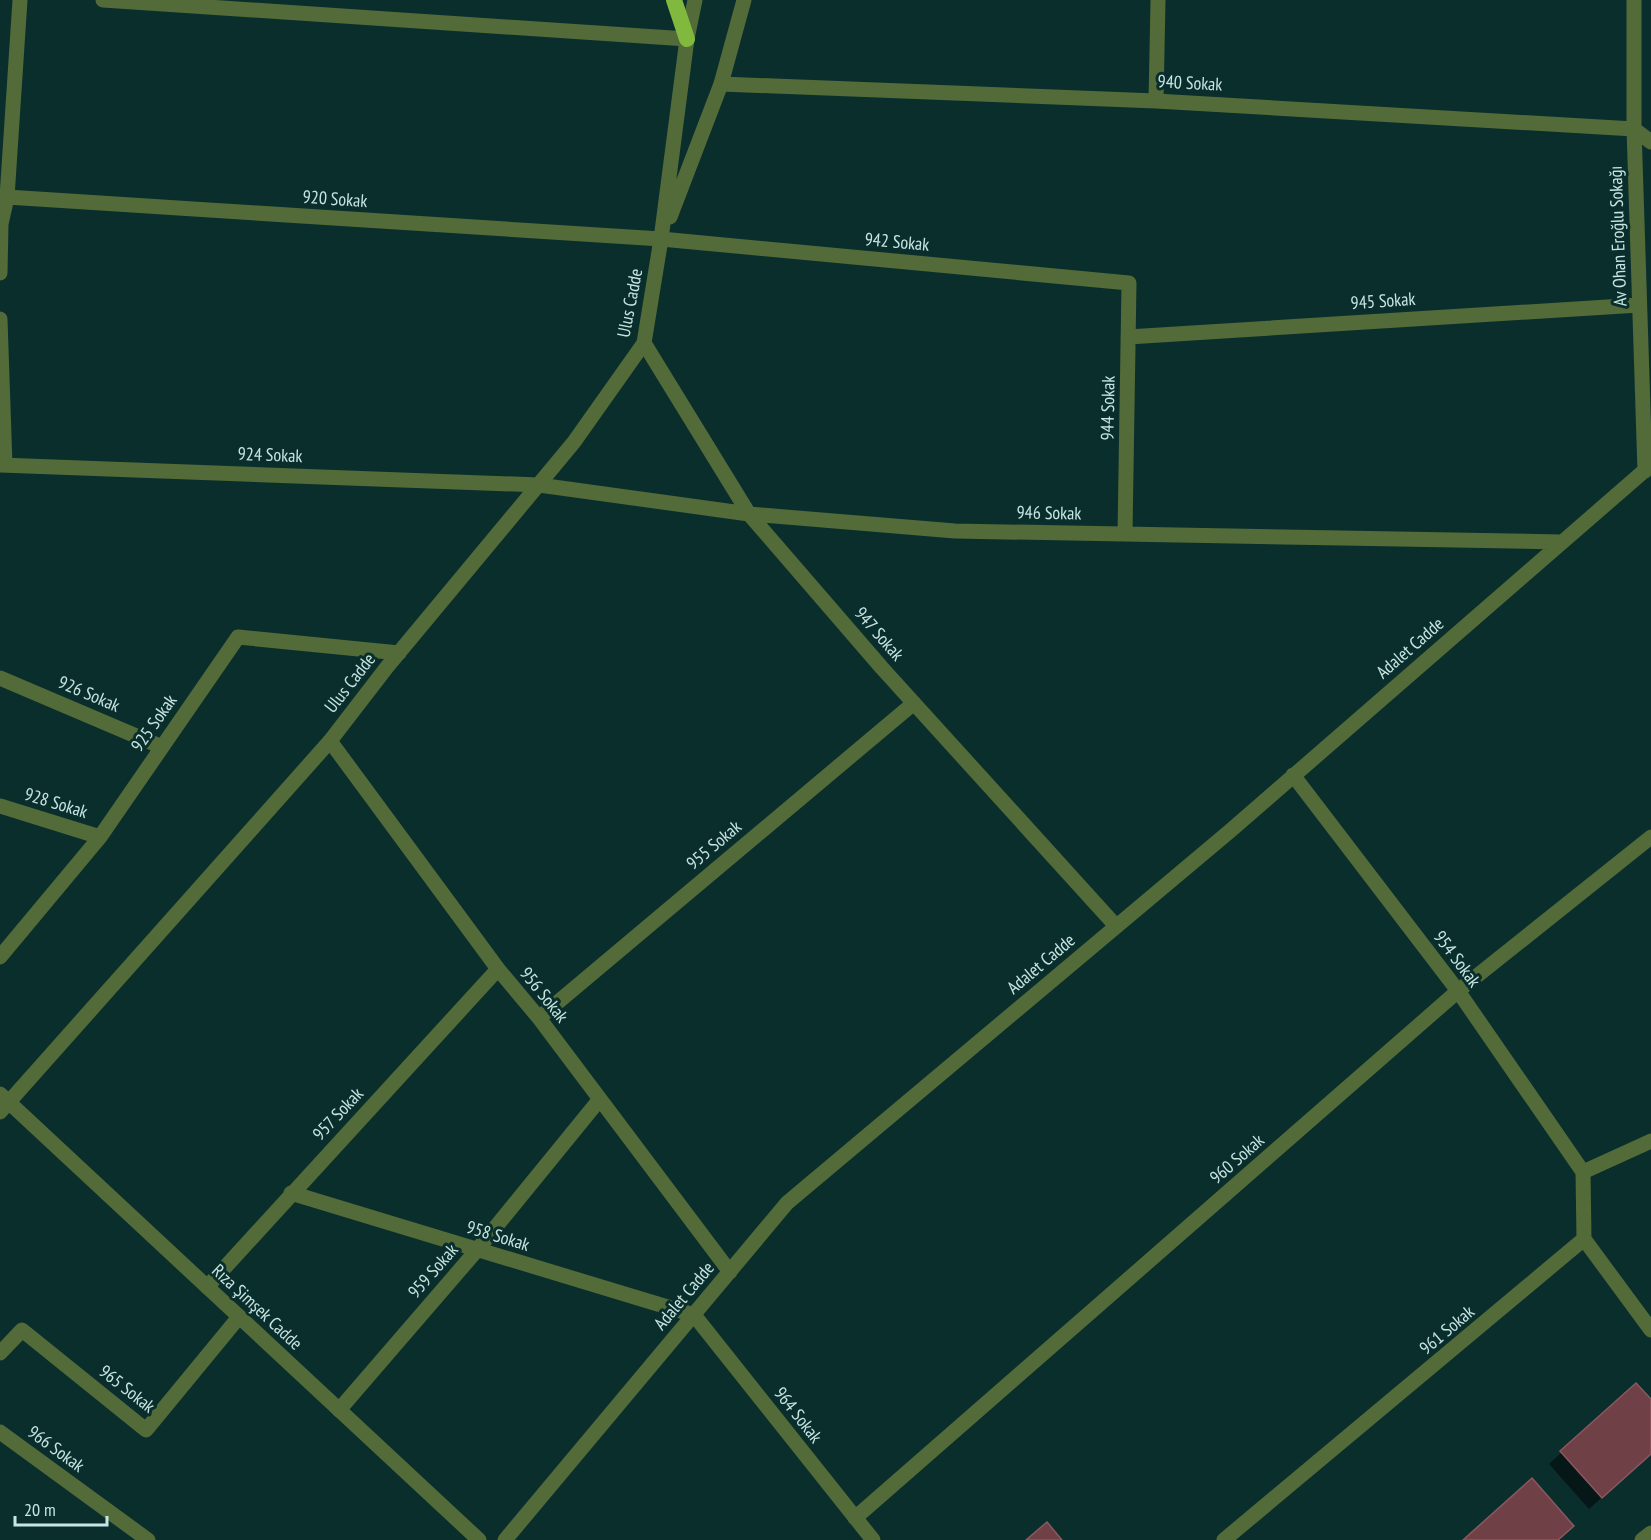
<svg xmlns="http://www.w3.org/2000/svg" width="1651" height="1540" font-family="'PT Sans Narrow',sans-serif">
<rect width="100%" height="100%" fill="#0a2e2c"/>
<path fill="#0007" d="M1636,1385L1651,1401V1454L1589,1509L1549,1464Z"/>
<path fill="#704047" stroke="#8a585f" stroke-width="1.5" d="M1636,1383L1651,1399V1454L1602,1498L1560,1451Z
M1532,1478L1574,1526L1558,1540H1463Z
M1047,1522L1062,1540H1026Z"/>
<g fill="none" stroke-linecap="round" stroke-linejoin="round">
<path stroke="#526b39" stroke-width="15" d="M103,0L687,39
M1634,0V129L1645,471
M721,84L1156,101L1634,129L1651,142
M1156,101L1158,0
M7,197L661,239L1129,283L1125,534
M0,273L1,224L7,197L20,0
M0,319L5,465
M1128,337L1639,305
M644,343L749,514L882,668L1116,926
M0,465L539,485L749,514L955,531L1562,542
M0,678L162,747
M330,741L498,969L539,1018L730,1272
M1293,775L1458,991L1583,1172
M0,806L100,837
M0,957L100,837L238,637L399,653
M539,1018L914,703
M1583,1172L1651,1141
M291,1193L694,1315L873,1540
M1584,1239L1651,1330
M207,1287L498,969
M0,1353L22,1330L146,1430L239,1317
M339,1410L477,1250L600,1099
M0,1432L148,1540
M855,1518L1458,991L1651,837
M505,1540L787,1203L1230,831L1651,465
M1224,1540L1584,1239L1583,1172
M1642,1540L1651,1533"/>
<path stroke="#526b39" stroke-width="15" d="M670,217L721,84L744,0
M0,1094L479,1540
M0,1112L330,741L387,667L574,442L644,343L661,239L687,39L695,0"/>
<path stroke="#81b93e" stroke-width="16" d="M674,0L687,39"/>
</g>
<g text-anchor="middle" stroke-width="6" stroke-linejoin="round" paint-order="stroke">
<g font-size="18" fill="#c6e5e3" stroke="#0a2e2c">
<text transform="translate(1190 83) rotate(3)" y="6">940 Sokak</text>
<text transform="translate(335 199) rotate(4)" y="6">920 Sokak</text>
<text transform="translate(1618 236) rotate(-92)" y="6">Av Ohan Eroğlu Sokağı</text>
<text transform="translate(897 242) rotate(5)" y="6">942 Sokak</text>
<text transform="translate(1383 301) rotate(-4)" y="6">945 Sokak</text>
<text transform="translate(630 303) rotate(-79)" y="6">Ulus Cadde</text>
<text transform="translate(1108 408) rotate(-89)" y="6">944 Sokak</text>
<text transform="translate(270 455) rotate(2)" y="6">924 Sokak</text>
<text transform="translate(1049 513) rotate(1)" y="6">946 Sokak</text>
<text transform="translate(879 634) rotate(49)" y="6">947 Sokak</text>
<text transform="translate(1410 648) rotate(-41)" y="6">Adalet Cadde</text>
<text transform="translate(350 683) rotate(-52)" y="6">Ulus Cadde</text>
<text transform="translate(89 694) rotate(23)" y="6">926 Sokak</text>
<text transform="translate(154 723) rotate(-55)" y="6">925 Sokak</text>
<text transform="translate(56 803) rotate(17)" y="6">928 Sokak</text>
<text transform="translate(714 845) rotate(-40)" y="6">955 Sokak</text>
<text transform="translate(1457 959) rotate(53)" y="6">954 Sokak</text>
<text transform="translate(1041 964) rotate(-40)" y="6">Adalet Cadde</text>
<text transform="translate(544 995) rotate(51)" y="6">956 Sokak</text>
<text transform="translate(338 1114) rotate(-47)" y="6">957 Sokak</text>
<text transform="translate(1237 1159) rotate(-41)" y="6">960 Sokak</text>
<text transform="translate(498 1236) rotate(17)" y="6">958 Sokak</text>
<text transform="translate(433 1271) rotate(-49)" y="6">959 Sokak</text>
<text transform="translate(684 1296) rotate(-50)" y="6">Adalet Cadde</text>
<text transform="translate(257 1307) rotate(43)" y="6">Rıza Şimşek Cadde</text>
<text transform="translate(1447 1330) rotate(-40)" y="6">961 Sokak</text>
<text transform="translate(127 1389) rotate(38)" y="6">965 Sokak</text>
<text transform="translate(798 1415) rotate(52)" y="6">964 Sokak</text>
<text transform="translate(56 1449) rotate(36)" y="6">966 Sokak</text>
</g>
</g>
<path d="M15 1516v9h92v-9" fill="none" stroke="#c6e5e3" stroke-width="3"/>
<text x="24" y="1516" font-size="18" fill="#c6e5e3" stroke="#0a2e2c" stroke-width="4.5" paint-order="stroke">20 m</text>
</svg>
